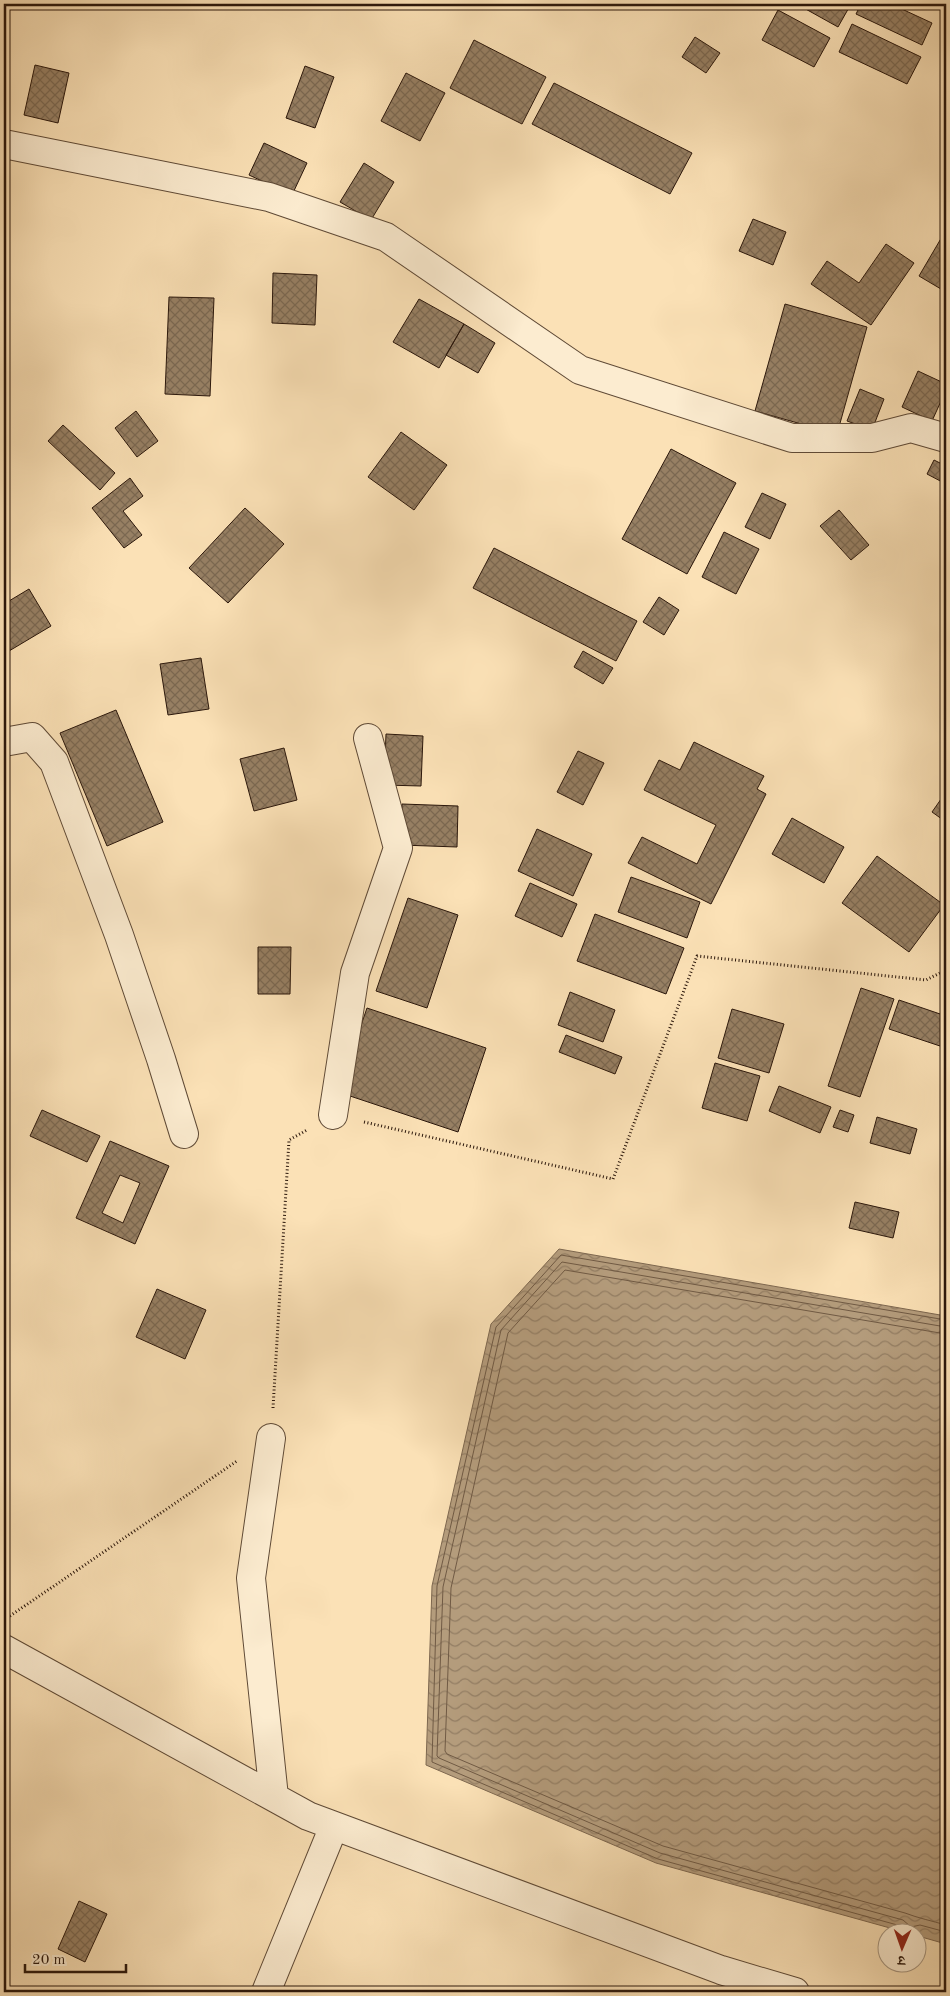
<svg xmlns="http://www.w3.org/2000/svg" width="950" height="1996" font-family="'Old Standard TT','Noto Serif Devanagari',serif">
<defs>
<pattern id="water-waves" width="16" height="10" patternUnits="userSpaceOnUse" patternTransform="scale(1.25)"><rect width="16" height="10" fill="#b49c7c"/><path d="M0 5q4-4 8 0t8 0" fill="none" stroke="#937e64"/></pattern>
<pattern id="building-cross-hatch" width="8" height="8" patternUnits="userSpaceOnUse" patternTransform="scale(1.25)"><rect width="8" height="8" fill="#978064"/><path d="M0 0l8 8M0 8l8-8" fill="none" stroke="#7b6851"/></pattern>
</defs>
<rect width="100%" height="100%" fill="#fbe1b6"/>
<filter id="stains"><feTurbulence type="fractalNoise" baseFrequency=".004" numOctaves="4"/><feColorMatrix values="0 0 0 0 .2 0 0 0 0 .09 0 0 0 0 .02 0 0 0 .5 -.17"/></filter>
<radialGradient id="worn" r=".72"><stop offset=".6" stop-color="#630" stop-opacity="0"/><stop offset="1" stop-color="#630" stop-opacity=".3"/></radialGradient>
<path fill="url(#water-waves)" stroke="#7d674f" d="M559,1249L946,1316V1944L918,1936V1934L908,1933L656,1863L426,1765L432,1586L491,1324Z"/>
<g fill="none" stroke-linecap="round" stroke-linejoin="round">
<path stroke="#705a44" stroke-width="1" d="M946,1327L562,1262L501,1330L443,1587L437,1756L439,1758L660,1853L903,1920L911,1927L920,1925L946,1932
M946,1334L565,1270L508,1333L451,1588L445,1751L447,1754L663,1846L905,1913C918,1918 932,1921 946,1925
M905,1934L904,1929L901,1926L658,1859L432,1762L437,1586L496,1327L561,1255L946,1320"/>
</g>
<path fill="url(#building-cross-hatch)" stroke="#2b170b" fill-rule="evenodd" d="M803,4H851L838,27L802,7Z
M861,4H891L932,23L922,45L856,14Z
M778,10L830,38L814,67L762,40Z
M852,24L921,57L907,84L839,52Z
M695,37L720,53L706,73L682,57Z
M474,40L546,77L522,124L450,88Z
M35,65L69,73L58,123L24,115Z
M305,66L334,77L315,128L286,118Z
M406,73L445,93L420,141L381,121Z
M554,83L692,153L670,194L532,124Z
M264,143L307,163L292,195L249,175Z
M364,163L394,182L371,220L340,202Z
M753,219L786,232L773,265L739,251Z
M946,230V292L919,276Z
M886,244L914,263L871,325L811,284L827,261L859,283Z
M273,273L317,275L315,325L272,323Z
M169,297L214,298L210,396L165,394Z
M419,299L464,324L439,368L393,342Z
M785,304L867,327L837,434L755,411Z
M464,324L495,343L478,373L446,355Z
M918,371L946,384V390L932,421L902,407Z
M860,389L884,399L872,430L847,421Z
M136,411L158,441L137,457L115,428Z
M63,425L115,473L100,490L48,441Z
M401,432L447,465L414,510L368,477Z
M671,449L736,483L687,574L622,539Z
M934,460L946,466V484L927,474Z
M130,478L143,496L123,511L142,535L124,548L92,508Z
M762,493L786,504L770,539L745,527Z
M245,508L284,544L228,603L189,568Z
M839,510L869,545L851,560L820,526Z
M724,532L759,549L736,594L702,577Z
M494,548L637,621L616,661L473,588Z
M29,589L51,626L4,654V604Z
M659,597L679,610L664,635L643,622Z
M583,651L613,668L603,684L574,667Z
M201,658L209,709L168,715L160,664Z
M116,710L163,822L107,846L60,733Z
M386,734L423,736L421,786L384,785Z
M694,742L764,776L757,789L766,794L711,904L628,863L642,837L697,864L716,825L644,790L659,760L680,770Z
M284,748L297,800L254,811L240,759Z
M578,751L604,763L583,805L557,792Z
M946,792V822L932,812Z
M402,804L458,806L457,847L401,845Z
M792,818L844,847L824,883L772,854Z
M537,829L592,854L573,896L518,871Z
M877,856L944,905L909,952L842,903Z
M631,877L700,902L687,938L618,912Z
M530,883L577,904L562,937L515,916Z
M408,898L458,915L427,1008L376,991Z
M595,914L684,948L666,994L577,961Z
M258,947H291L290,994H258Z
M861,988L894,999L860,1097L828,1086Z
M570,992L615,1010L603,1042L558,1025Z
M899,1000L946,1016V1048L889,1029Z
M367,1008L486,1048L458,1132L338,1092Z
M732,1009L784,1024L769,1073L718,1058Z
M566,1035L622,1057L615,1074L559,1052Z
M715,1063L760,1076L747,1121L702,1108Z
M779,1086L831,1107L820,1133L769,1111Z
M42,1110L100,1136L87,1162L30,1136Z
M840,1110L854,1115L848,1132L833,1127Z
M877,1117L917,1129L910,1154L870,1143Z
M110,1141L169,1166L135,1244L76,1218ZM120,1175L140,1183L123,1223L102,1213Z
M855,1202L899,1212L893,1238L849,1228Z
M157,1289L206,1310L185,1359L136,1337Z
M79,1901L107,1914L85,1962L58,1949Z"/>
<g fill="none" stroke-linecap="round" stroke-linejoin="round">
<g stroke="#5f4a36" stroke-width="30">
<path id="minor" d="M4,144L269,197L386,237L580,370L792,438H872L911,428L946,438
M4,742L32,737L54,762L119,935L161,1059L184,1134
M333,1115L355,973L398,848L368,738
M271,1438L251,1578L274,1797
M4,1649L308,1816L721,1970L795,1992
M266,1992L334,1826"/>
</g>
<path stroke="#2b170b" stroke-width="3" stroke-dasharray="1 2.5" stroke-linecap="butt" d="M364,1122L613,1179L697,956L926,980L946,970
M273,1408L289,1140L307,1130
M7,1618L237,1461"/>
<use href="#minor" stroke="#fcecd0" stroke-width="28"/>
</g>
<rect width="950" height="1996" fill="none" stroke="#fbe1b6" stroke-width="20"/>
<rect x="5" y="5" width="940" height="1986" fill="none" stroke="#2b170b" stroke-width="2.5"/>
<rect x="10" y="10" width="930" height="1976" fill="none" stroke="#2b170b"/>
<g transform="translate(902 1948) rotate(182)"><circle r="24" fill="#fcecd0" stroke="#a89781"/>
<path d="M0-4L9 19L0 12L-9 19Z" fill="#8f2418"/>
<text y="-8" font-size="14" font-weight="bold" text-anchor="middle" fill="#2b170b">उ</text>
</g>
<path d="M25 1964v8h101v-8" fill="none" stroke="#2b170b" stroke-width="2.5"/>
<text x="32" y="1964" font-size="15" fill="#2b170b" stroke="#fcecd0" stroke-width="4" paint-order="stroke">20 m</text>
<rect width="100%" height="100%" filter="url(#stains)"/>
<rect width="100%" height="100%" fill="url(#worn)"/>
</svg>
